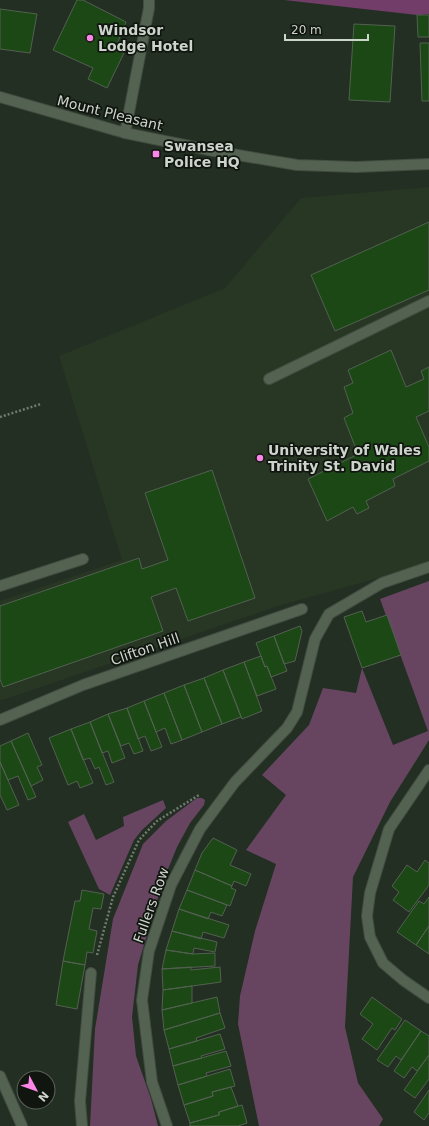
<svg xmlns="http://www.w3.org/2000/svg" width="429" height="1126" font-family="'DejaVu Sans',sans-serif">
<rect width="100%" height="100%" fill="#232f22"/>
<path fill="#273724" d="M429,187V564L281,605L6,699L0,700V601L122,560L59,356L225,288L301,198Z"/>
<path fill="#674561" d="M429,581V740L390,802L353,877L345,1027L358,1083L383,1119L379,1126H259L238,1024L240,996L255,931L276,864L246,850L286,795L262,775L309,725L323,688L356,693L362,668L393,745L428,731L380,599Z
M197,798H202L205,800L204,805L190,823L177,847L162,884L138,965L132,1017L136,1056L151,1099L158,1126H90L95,1029L113,919L143,844L166,821Z
M163,800L166,808L142,830L134,840L110,895L99,889L68,822L84,814L96,840L124,826L123,817Z"/>
<path fill="#723e69" d="M284,0H429V14L417,15Z"/>
<path fill="#1b4815" stroke="#536051" d="M77,0H83L126,22L115,49L124,53L107,88L88,79L93,68L53,50Z
M0,9L37,14L30,53L0,49Z
M417,15H429V37H418Z
M354,24L395,26L390,102L349,100Z
M420,43H429V101H422Z
M429,222V290L335,331L311,275Z
M391,350L406,387L424,379L421,371L429,367V411L416,417L429,447V461L393,479L395,486L366,501L369,508L357,514L353,507L327,521L308,479L358,454L344,418L353,413L344,387L353,383L348,370Z
M212,470L255,598L188,621L176,588L151,597L163,631L3,687L0,679V606L139,558L142,569L168,560L145,493Z
M362,611L366,622L387,615L401,655L362,668L344,617Z
M300,626L302,631L295,661L284,664L274,636Z
M274,636L287,671L271,677L267,666L265,667L256,643Z
M261,656L265,667L267,666L276,689L257,696L244,662Z
M244,662L262,711L242,719L223,670Z
M223,670L241,717L222,724L204,678Z
M204,678L222,724L202,732L184,685Z
M184,685L202,732L182,740L164,693Z
M164,693L182,740L171,744L165,728L156,732L144,701Z
M144,701L162,747L151,751L145,736L138,739L127,708Z
M127,708L143,751L134,754L129,743L121,746L108,714Z
M108,714L125,758L112,763L108,751L102,753L90,722Z
M90,722L114,782L106,785L99,767L95,769L90,758L83,760L71,729Z
M71,729L93,783L80,788L77,781L68,785L49,738Z
M28,733L42,765L37,767L43,780L31,786L11,741Z
M11,741L36,797L28,800L18,776L8,780L0,762V746Z
M0,762L19,805L7,810L0,795Z
M213,838L237,850L230,865L251,874L246,886L234,881L232,886L195,870L202,853Z
M425,860L429,863V885L409,912L393,900L399,892L392,886L407,865L417,872Z
M195,870L232,886L231,888L236,890L230,906L187,890Z
M82,890L104,894L101,909L93,908L89,929L97,931L93,953L87,952L85,965L63,961L75,901H80Z
M187,890L227,905L222,916L211,912L208,919L179,909Z
M429,897V926L416,945L397,932L419,901L424,904Z
M179,909L229,925L224,938L203,932L201,939L172,931Z
M429,926V954L416,945Z
M172,931L217,942L215,952L194,948L193,954L166,950Z
M166,950L193,954L215,953V966L162,969Z
M63,961L85,965L77,1009L56,1005Z
M191,967V970L220,967L221,982L163,990L162,969Z
M192,986V1003L162,1010L163,990Z
M217,997L220,1013L164,1030L162,1010Z
M372,997L402,1019L395,1030L392,1028L377,1050L362,1039L373,1024L360,1014Z
M220,1013L225,1028L196,1038L197,1041L169,1049L164,1030Z
M405,1020L421,1031L401,1060L396,1056L388,1067L377,1060Z
M421,1031L429,1036V1055L417,1071L412,1067L404,1078L394,1071Z
M220,1034L225,1049L201,1056L202,1058L173,1066L169,1049Z
M226,1051L231,1066L206,1073L207,1076L178,1085L173,1066Z
M429,1055V1079L415,1098L404,1090Z
M230,1069L235,1086L212,1092L213,1096L184,1105L178,1085Z
M231,1087L238,1106L219,1112V1115L190,1123L184,1105L213,1096L212,1092Z
M429,1090V1113L424,1120L414,1112Z
M242,1105L247,1123L238,1126H190V1123L219,1115V1112Z"/>
<g fill="none" stroke-linecap="round" stroke-linejoin="round">
<g stroke="#424c41" stroke-width="12">
<path id="service" d="M269,379L429,301
M0,586L83,559
M82,1126L80,1101L91,973"/>
</g>
<g stroke="#424c41" stroke-width="12">
<path id="minor" d="M125,133L149,8V0
M0,720L83,685L302,609
M429,770L389,829L370,893L367,916L370,937L383,963L403,980L429,998
M0,1076L22,1126
M167,1126L152,1082L142,1000L149,951L171,885L200,829L235,782L287,728L297,712L315,639L329,614L382,583L429,567"/>
</g>
<g stroke="#424c41" stroke-width="12">
<path id="tertiary" d="M0,97L125,133L214,151L297,165L356,167L429,164"/>
</g>
<path stroke="#717b70" stroke-width="2.5" stroke-dasharray="2 2" stroke-linecap="butt" d="M0,417L41,404
M97,955L113,897L139,840L157,821L199,795"/>
<use href="#service" stroke="#546252" stroke-width="10"/>
<use href="#minor" stroke="#546252" stroke-width="10"/>
<use href="#tertiary" stroke="#546252" stroke-width="10"/>
</g>
<g fill="#fa87e7" stroke="#10160f" stroke-width="1.5">
<circle cx="90" cy="38" r="4"/>
<rect x="152" y="150" width="8" height="8" rx="2"/>
<circle cx="260" cy="458" r="4"/>
</g>
<g text-anchor="middle" stroke-width="3.5" stroke-linejoin="round" paint-order="stroke">
<g font-size="14" font-weight="bold" fill="#ccd4cb" stroke="#10160f" text-anchor="start">
<text x="98" y="35">Windsor<tspan x="98" dy="16">Lodge Hotel</tspan></text>
<text x="164" y="151">Swansea<tspan x="164" dy="16">Police HQ</tspan></text>
<text x="268" y="455">University of Wales<tspan x="268" dy="16">Trinity St. David</tspan></text>
</g>
<g font-size="14" fill="#ccd4cb" stroke="#10160f">
<text transform="translate(110 113) rotate(14)" y="5">Mount Pleasant</text>
<text transform="translate(145 649) rotate(-19)" y="5">Clifton Hill</text>
<text transform="translate(151 905) rotate(-70)" y="5">Fullers Row</text>
</g>
</g>
<g transform="translate(36 1090) rotate(131)"><circle r="19" fill="#10160f" stroke="#5b625a"/>
<path d="M0-3L7 15L0 10L-7 15Z" fill="#fa87e7"/>
<text y="-6" font-size="11" font-weight="bold" text-anchor="middle" fill="#ccd4cb">N</text>
</g>
<path d="M285 34v6h83v-6" fill="none" stroke="#ccd4cb" stroke-width="2"/>
<text x="291" y="34" font-size="12" fill="#ccd4cb" stroke="#10160f" stroke-width="3" paint-order="stroke">20 m</text>
</svg>
